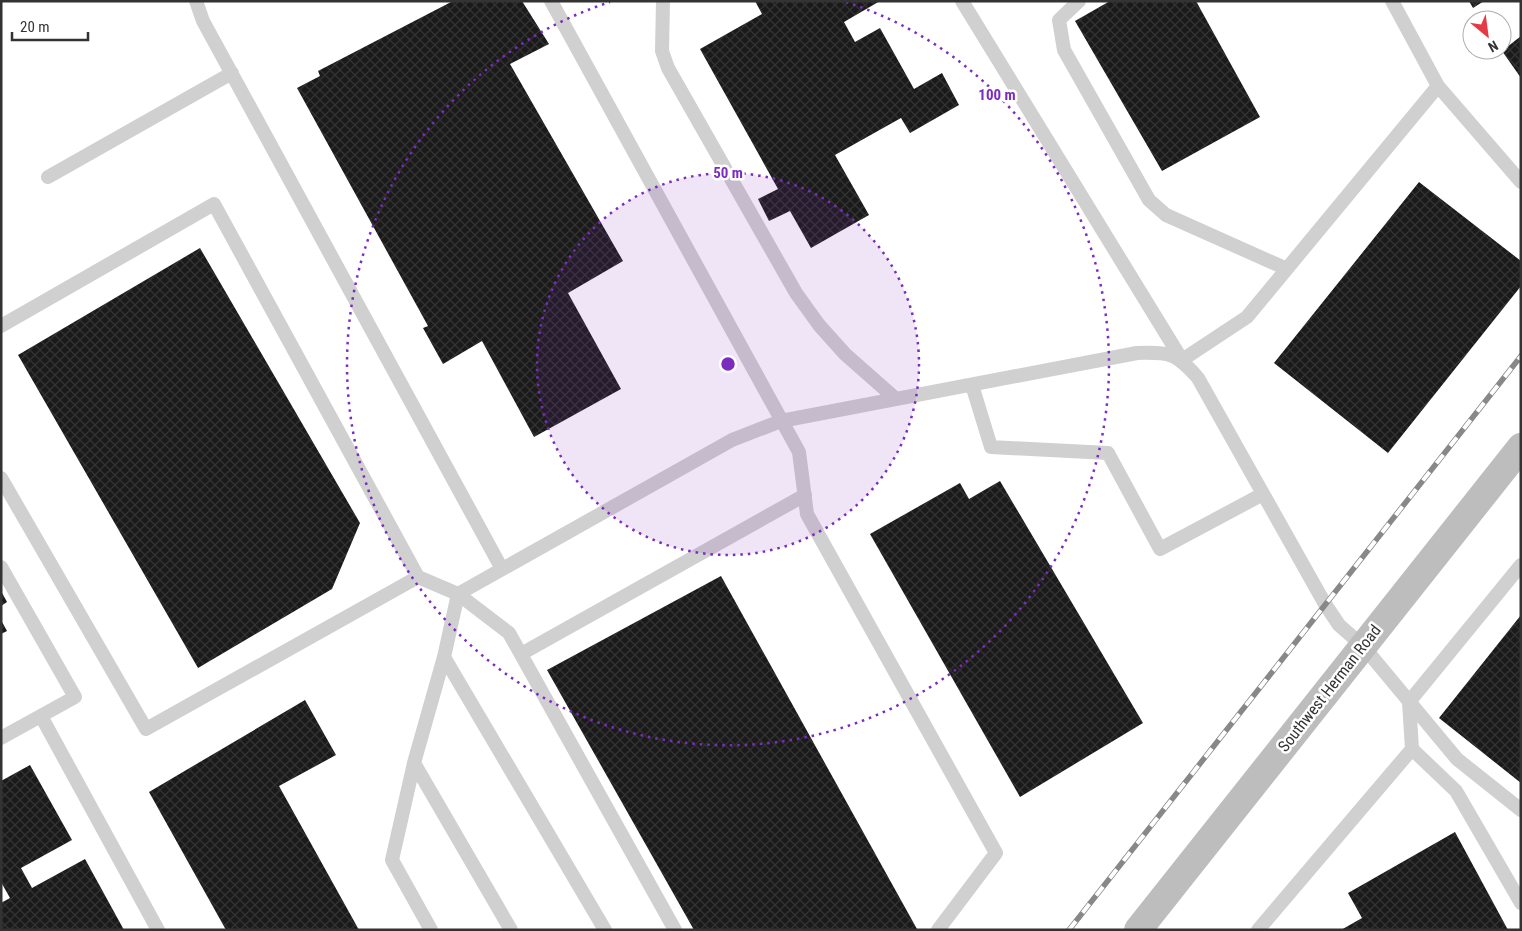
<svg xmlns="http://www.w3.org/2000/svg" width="1522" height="931" font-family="'Roboto Condensed',sans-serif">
<defs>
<pattern id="building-cross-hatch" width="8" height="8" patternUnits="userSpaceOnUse" patternTransform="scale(1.25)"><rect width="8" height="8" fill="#1a1a1a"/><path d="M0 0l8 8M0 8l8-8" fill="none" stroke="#333"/></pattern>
</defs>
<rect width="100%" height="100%" fill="#fff"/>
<path fill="url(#building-cross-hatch)" d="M453,1H522L549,44L510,64L623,261L568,293L621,389L534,437L482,341L443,364L423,328L428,326L297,88L320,76L318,71Z
M755,1H880L844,22L855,42L880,28L914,89L942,73L959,105L910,133L901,118L835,155L869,215L811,248L790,211L769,221L758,199L778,189L700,49L762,14Z
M1110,1H1196L1260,117L1162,171L1075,21Z
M1469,1H1484L1473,8Z
M1521,36V78L1502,51Z
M1419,182L1521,261V286L1388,453L1274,363Z
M200,248L360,523L332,589L198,668L18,355Z
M1000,481L1143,723L1020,797L870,534L960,483L969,499Z
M721,576L917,929L916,930H694L547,670Z
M1,591L7,602L1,606Z
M1521,615V783L1439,718Z
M1,620L7,631L1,634Z
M305,700L336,755L279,786L359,930H226L149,792Z
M30,765L72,840L21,868L32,888L85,859L124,930H1V903L10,898L1,882V781Z
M1455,832L1508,930H1341L1362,918L1348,893Z"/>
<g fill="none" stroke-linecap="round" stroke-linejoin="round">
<path stroke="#d0d0d0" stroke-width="14" d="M196,1L203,21L502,569
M551,1L799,452L807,514L996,853L938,930
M663,1L662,51L668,68L796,293L819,325L845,354L896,399
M962,1L1182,360L1247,317L1438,86L1392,1
M1079,1L1059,20L1064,50L1149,200L1166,215L1287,269
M1438,86L1521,182
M48,177L232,73
M1,326L214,204L418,577L458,594L509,633L675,930
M972,385L991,447L1108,453L1160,549L1263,494
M1,478L146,729L418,577
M1,567L75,697L1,738
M521,654L805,495
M444,657L605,930
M41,716L158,930
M1412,749L1456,791L1521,903
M414,763L392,860L431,930
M511,930L414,763L444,657L458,594L732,440L781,421L1137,353C1170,352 1176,353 1198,378L1325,604L1339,625L1363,646L1457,759L1521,810
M1258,930L1412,749L1409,702L1521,565"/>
<path stroke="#bdbdbd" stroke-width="28" d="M1138,930L1521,447"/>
<g stroke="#888" stroke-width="5.5">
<path id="rail" d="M1069,930L1521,356"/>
</g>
<use href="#rail" stroke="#fff" stroke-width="4" stroke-dasharray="11" stroke-linecap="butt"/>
</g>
<circle cx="728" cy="364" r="191" fill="#7b2cbf" fill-opacity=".12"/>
<g fill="none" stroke="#7b2cbf" stroke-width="2.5" stroke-dasharray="2.5 5">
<circle cx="728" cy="364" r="191"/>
<path d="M846 2A381 381 0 1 1 610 2"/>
</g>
<g text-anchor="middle" stroke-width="5" stroke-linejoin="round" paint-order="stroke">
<g font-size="16" fill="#333" stroke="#fff">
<text transform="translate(1329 688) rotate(-52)" y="6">Southwest Herman Road</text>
</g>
</g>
<circle cx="728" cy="364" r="8" fill="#7b2cbf" stroke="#fff" stroke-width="2.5"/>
<g font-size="15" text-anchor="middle" font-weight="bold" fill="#7b2cbf" stroke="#fff" stroke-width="5" stroke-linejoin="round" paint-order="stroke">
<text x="997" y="100">100 m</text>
<text x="728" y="178">50 m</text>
</g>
<rect width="1522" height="931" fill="none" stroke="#333333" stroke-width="5"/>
<g transform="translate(1487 35) rotate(151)"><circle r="24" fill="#ffffff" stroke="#adadad"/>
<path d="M0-4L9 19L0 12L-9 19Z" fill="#e63946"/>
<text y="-8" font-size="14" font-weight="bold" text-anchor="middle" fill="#333333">N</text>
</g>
<path d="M12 32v8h76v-8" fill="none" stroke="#333333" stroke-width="2.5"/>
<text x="20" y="32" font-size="15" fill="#333333" stroke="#ffffff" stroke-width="4" paint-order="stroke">20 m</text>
</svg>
